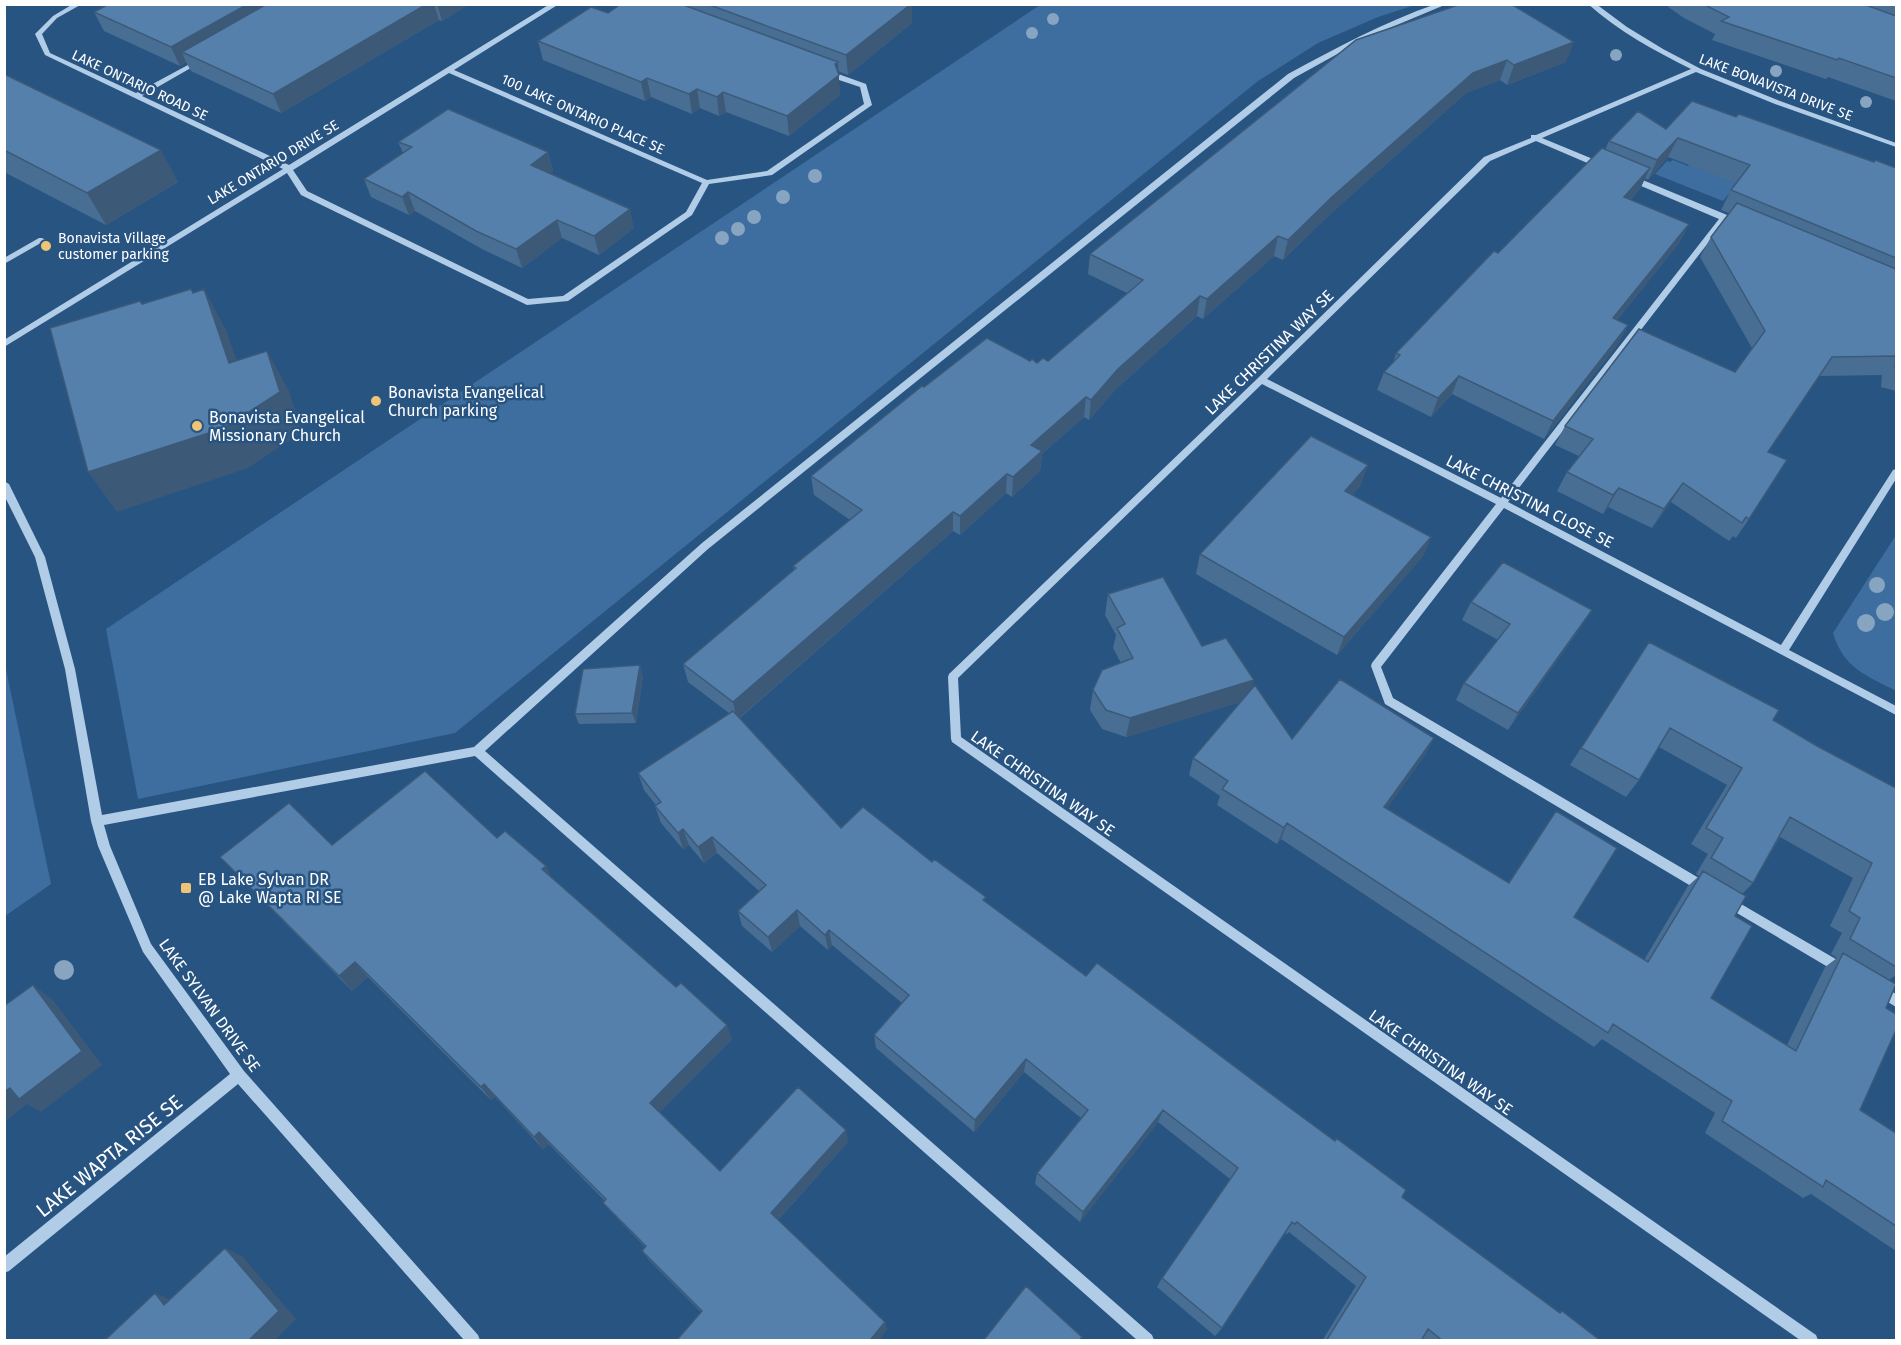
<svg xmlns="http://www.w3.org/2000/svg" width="1901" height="1345" font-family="'Fira Sans',sans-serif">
<rect width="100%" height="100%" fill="#285482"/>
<path fill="#3d6e9f" d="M1040,5H1415L1378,17L1318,43L1258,81L455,733L138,799L106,629Z
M1673,160L1688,166L1693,160L1741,179L1723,201L1655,174L1667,161L1670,162Z
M1896,535V691C1866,675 1844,669 1833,633Z
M4,660L51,884L5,916H4Z"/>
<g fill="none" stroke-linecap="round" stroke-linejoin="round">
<path fill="#b1cce6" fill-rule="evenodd" d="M73,4H82L57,18L42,34L50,53L136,93L199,59H203V61L142,96L289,165L550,4H559L454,70L707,180L767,171L864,104L860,87L824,75V71H830L866,84L872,105L772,175L709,184L692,215L568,301L527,305L301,195L287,173L4,347V340L283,169L45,55L35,34L53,16ZM449,73L702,183L686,212L563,296L528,299L307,191L293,170Z
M1436,4H1447L1368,37L1294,78L708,549L485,751L1152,1335L1154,1340H1137L475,756L104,825L110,846L151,944L244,1071L478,1335L480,1340H464L238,1084L9,1271L4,1273V1257L230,1074L143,952L98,846L91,821L65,669L35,557L4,495V481L9,484L45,557L75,669L102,815L474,747L702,543L1288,74C1336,48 1384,22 1436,4Z
M1588,4H1596L1627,27L1663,49L1701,69L1780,101L1896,143V147L1775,104L1696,72L1542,138L1605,164V168H1599L1536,141L1490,161L1267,379L1501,498L1719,219L1627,180V176H1633L1727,215L1732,218V222L1725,221L1508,502L1781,645L1893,470L1896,469V479L1789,650L1896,706V715L1504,508L1381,667L1393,698L1709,884L1711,888L1709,892L1705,893L1701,892L1385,704L1371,666L1372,663L1496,504L1262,384L958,678L961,737L1816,1335L1818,1340H1800L952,742L951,739L948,677L949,674L1258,378L1484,157L1531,138V135H1536L1691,69C1655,51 1618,31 1588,4Z
M39,238H42L46,240L4,264V258Z
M1729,897L1846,965L1848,969L1846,973L1842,975L1838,973L1725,906L1723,902L1725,898Z
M1879,984L1896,994V1007L1875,994L1873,990L1875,986Z"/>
</g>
<g fill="#87a4c1">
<circle cx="1053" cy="19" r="6"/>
<circle cx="1032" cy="33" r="6"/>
<circle cx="1616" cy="55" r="6"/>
<circle cx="1776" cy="71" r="6"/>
<circle cx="1866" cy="102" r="6"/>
<circle cx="815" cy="176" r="7"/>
<circle cx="783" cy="197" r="7"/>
<circle cx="754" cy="217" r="7"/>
<circle cx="738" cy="229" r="7"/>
<circle cx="722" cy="238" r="7"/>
<circle cx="1877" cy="585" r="8"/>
<circle cx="1885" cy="612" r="9"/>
<circle cx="1866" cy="623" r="9"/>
<circle cx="64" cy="970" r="10"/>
</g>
<path fill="#496e94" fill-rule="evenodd" d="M109,4H469L442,21L439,20L281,113L191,71L186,62L180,66L104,31L94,12Z
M621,4H912V23L848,75L838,71L840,95L789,136L726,112L719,116L700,108L692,114L651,97L645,101L543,60L538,41L608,13Z
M1664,4H1896V101L1828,77L1826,79L1712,40L1715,34L1684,18Z
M1356,40L1566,62L1507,85L1500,80L1466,93L1328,216L1283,260L1274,256L1203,319L1197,316L1116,389L1089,420L1084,417L1042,454L1040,471L1012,497L1006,493L960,535L953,531L740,718L841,828L932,862L986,903L1086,976L1402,1197L1559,1312L1562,1311L1601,1341H1322L1356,1286L1289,1232L1287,1234L1285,1233L1222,1328L1215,1336L1157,1287L1162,1278L1230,1179L1158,1122L1080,1222L1035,1184L1037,1173L1081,1118L1024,1072L974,1132L876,1048L874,1035L902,1003L832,945L828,950L800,926L772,952L742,926L738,911L759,891L717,853L704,863L689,845L683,849L661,823L655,806L656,805L644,790L638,773L729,713L688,682L683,664L794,570L793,566L850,520L814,495L811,476L924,387L1030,361L1037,363L1048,361L1127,293L1088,274L1090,254Z
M4,74L178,182L106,225L4,172Z
M1736,117L1874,162L1896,168V391L1881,387L1882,375L1819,376L1768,452L1749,519L1736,538L1733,536L1729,541L1671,502L1652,528L1608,507L1603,514L1557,491L1567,472L1579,456L1555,445L1565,426L1735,372L1752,348L1700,257L1711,237L1729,213L1721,210L1731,190L1737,183L1668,157L1648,180L1645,178L1641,187L1630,200L1689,224L1679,243L1617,320L1628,325L1618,344L1544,439L1452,394L1431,417L1377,390L1384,372L1393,363L1396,353L1605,150L1609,141L1666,129Z
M398,142L548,152L553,171L550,173L634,228L599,255L562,238L522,268L482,249L415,211L409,215L371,197L364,179L403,153Z
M1361,485L1352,495L1431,537L1423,556L1337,655L1196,574L1200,554Z
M1108,594L1202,646L1254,680L1251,689L1292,739L1434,738L1425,755L1386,809L1508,883L1556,811L1574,917L1644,960L1688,886L1699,876L1696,874L1708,854L1691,844L1727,785L1659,747L1639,780L1626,797L1570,765L1649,642L1773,720L1817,746L1896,788V975L1889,980L1886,1008L1860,1110L1896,1133V1251L1811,1194L1803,1198L1705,1133L1715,1113L1602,1039L1594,1047L1281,839L1277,844L1217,805L1220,796L1189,775L1193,758L1240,702L1126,737L1102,729L1090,710L1093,690L1121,663L1113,648L1116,635L1105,615ZM1780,837L1853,878L1830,926L1842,933L1831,954L1837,958L1825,967L1787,1045L1711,998L1742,894L1753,883Z
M1471,602L1581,627L1508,730L1456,700L1464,683L1498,640L1462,620Z
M643,676L636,723L579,724L575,714Z
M497,838L551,877L732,1039L660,1112L720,1171L848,1142L778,1220L885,1322L887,1330L701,1312L649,1260L642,1251L645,1247L612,1213L603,1203L605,1201L549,1144L543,1149L495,1097L491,1100L368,977L352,991L220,857L332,845Z"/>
<path fill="#3c5a78" d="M248,4H290L182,52L186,62L180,66L171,47Z
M427,4H434L439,20L281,113L273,94Z
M437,4H469L442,21Z
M911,4H912V23L848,75L846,55Z
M1574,42L1566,62L1507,85L1514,65Z
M1507,60L1500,80L1466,93L1328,216L1283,260L1288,240L1333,196L1473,73Z
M838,62L840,95L789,136L787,116Z
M647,78L651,97L645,101L641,82Z
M697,89L700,108L692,114L689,94Z
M723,92L726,112L719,116L717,97Z
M1678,138L1668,157L1648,180L1657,160Z
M161,150L178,182L106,225L87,193Z
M548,152L553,171L536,183L531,165Z
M1650,168L1641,187L1615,216L1624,197Z
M408,192L415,211L409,215L402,197Z
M630,209L634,228L599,255L594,236Z
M557,220L562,238L522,268L516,249Z
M1689,224L1679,243L1603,337L1613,318Z
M1278,236L1274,256L1203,319L1207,299Z
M204,289L226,330L252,404L229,363Z
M1200,296L1197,316L1116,389L1089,420L1091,400L1118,369Z
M1628,325L1618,344L1544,439L1553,421Z
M267,351L289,391L302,432L248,468L117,512L88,472Z
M1459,376L1452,394L1431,417L1438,398Z
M1086,397L1084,417L1042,454L1040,471L1012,497L1013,477L1031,445Z
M1368,465L1361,485L1338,511L1345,491Z
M1007,474L1006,493L960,535V516Z
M1683,483L1671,502L1652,528L1664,509Z
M1619,488L1608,507L1603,514L1613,495Z
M953,512V531L737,720L733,702Z
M1431,537L1423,556L1337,655L1344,637Z
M1592,610L1581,627L1508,730L1518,713Z
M640,665L643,676L636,723L632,713Z
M1254,680L1248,700L1126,737L1130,718Z
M1434,738L1425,755L1376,824L1384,807Z
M1287,823L1281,839L1277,844L1284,828Z
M683,829L689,845L683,849L678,833Z
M712,837L717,853L704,863L698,847Z
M546,866L554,882L542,869Z
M797,910L800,926L772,952L768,937Z
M829,930L832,945L828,950L825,935Z
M355,962L368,977L352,991L339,976Z
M33,985L53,1000L102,1065L41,1112L27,1104L4,1122V1092L10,1088Z
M727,1025L732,1039L657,1115L650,1103Z
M1026,1059L1024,1072L974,1132L975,1120Z
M484,1084L495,1097L491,1100L481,1087Z
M1163,1110L1158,1122L1080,1222L1083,1212Z
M846,1130L848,1142L775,1223L771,1213Z
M539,1132L549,1144L543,1149L534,1137Z
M225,1248L243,1257L296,1319L274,1341H248Z
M155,1293L175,1302L164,1305Z
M885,1322L887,1330L878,1341H871V1339Z"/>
<path fill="#5580ac" stroke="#3c5a78" stroke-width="1.5" d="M109,4H248L171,47L94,12Z
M267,4H427L273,94L182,52Z
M621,4H681L838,62L835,64L839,75L787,116L723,92L717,97L697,89L689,94L647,78L641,82L538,41L591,7L608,13Z
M707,4H911L846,55Z
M1461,4H1511L1574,42L1514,65L1507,60L1473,73L1333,196L1288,240L1278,236L1207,299L1200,296L1118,369L1091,400L1086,397L1031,445L1042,451L1013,477L1007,474L960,516L953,512L733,702L683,664L796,568L793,566L862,510L811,476L922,386L924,387L987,338L1030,361L1032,359L1037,363L1043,358L1048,361L1143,280L1090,254L1356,40Z
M1703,4H1863L1896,16V78L1839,58L1837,60L1721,21L1729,17Z
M4,74L161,150L87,193L4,150Z
M1692,101L1736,117L1739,114L1874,162L1875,160L1896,168V258L1731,190L1750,165L1678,138L1657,160L1609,141L1638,111L1666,129Z
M448,109L548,152L531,165L630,209L594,236L557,220L516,249L476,231L408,192L402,197L364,179L412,147L398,142Z
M1602,148L1650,168L1624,197L1689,224L1613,318L1628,325L1553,421L1459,376L1438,398L1384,372L1400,355L1396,353L1494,251L1498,253Z
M1737,203L1896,269V368H1895L1896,356L1832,357L1768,452L1787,460L1749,519L1746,517L1742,523L1683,483L1664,509L1619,488L1613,495L1567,472L1593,439L1565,426L1639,329L1735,372L1765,331L1711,237Z
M191,289L193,293L204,289L229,363L267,351L280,392L224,428L88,472L50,328L140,301L142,304Z
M1311,436L1368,465L1345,491L1431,537L1344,637L1200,554Z
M1503,562L1592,610L1518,713L1464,683L1510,624L1471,602Z
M1163,577L1202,646L1226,638L1254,680L1130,718L1106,710L1093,690L1102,670L1133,658L1117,628L1125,624L1108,594Z
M1649,642L1779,710L1773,720L1817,746L1896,788V967L1850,939L1860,918L1849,911L1872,863L1790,817L1753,883L1711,858L1723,838L1706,828L1742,768L1670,728L1639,780L1581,748Z
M640,665L632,713L575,714L583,669Z
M1340,679L1434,738L1384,807L1509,883L1556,811L1617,848L1574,917L1648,962L1703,871L1746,896L1735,916L1752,926L1711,998L1796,1051L1843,953L1896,984L1886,1008L1896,1014V1030L1860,1110L1896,1133V1226L1826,1180L1823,1187L1722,1121L1732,1101L1613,1024L1608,1033L1287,823L1284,828L1222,789L1228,781L1193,758L1255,685L1292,739Z
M733,711L841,828L863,807L932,862L934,859L986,897L983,900L1086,976L1097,963L1290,1108L1335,1141L1336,1138L1406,1190L1402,1197L1560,1313L1562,1311L1601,1341H1443L1428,1329L1421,1341H1326L1366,1277L1297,1222L1295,1224L1292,1222L1222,1328L1162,1278L1238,1168L1163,1110L1083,1212L1037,1173L1088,1110L1026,1059L975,1120L874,1035L909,995L829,930L825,935L797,910L768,937L738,911L766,885L712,837L698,847L683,829L678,833L655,806L661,802L638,773Z
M425,771L497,838L505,831L546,866L542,869L676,987L681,983L727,1025L650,1103L720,1171L798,1087L846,1130L771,1213L885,1322L871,1339L872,1341H676L702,1311L642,1251L646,1246L603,1203L606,1199L539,1132L534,1137L484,1084L481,1087L355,962L339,976L220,857L289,803L332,845Z
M33,985L82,1051L19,1099L10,1088L4,1092V1006Z
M225,1248L279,1311L248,1341H104L155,1293L164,1305Z
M1026,1286L1082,1337L1079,1341H983Z"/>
<g fill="#eec577" stroke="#285482" stroke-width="2">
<circle cx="46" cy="246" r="6"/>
<circle cx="376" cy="401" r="6"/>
<circle cx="197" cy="426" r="6"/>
<rect x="180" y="882" width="12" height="12" rx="3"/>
</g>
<g text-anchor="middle" stroke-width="5" stroke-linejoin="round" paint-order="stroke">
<g font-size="14" fill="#fff" stroke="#285482">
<text transform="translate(140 85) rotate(25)" y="5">LAKE ONTARIO ROAD SE</text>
<text transform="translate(1776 87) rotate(21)" y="5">LAKE BONAVISTA DRIVE SE</text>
<text transform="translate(583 114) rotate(24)" y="5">100 LAKE ONTARIO PLACE SE</text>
<text transform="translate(273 162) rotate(-31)" y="5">LAKE ONTARIO DRIVE SE</text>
</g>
<g font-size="14" fill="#fff" stroke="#285482" text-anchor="start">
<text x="58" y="243">Bonavista Village<tspan x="58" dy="16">customer parking</tspan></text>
</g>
<g font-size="16" fill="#fff" stroke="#285482">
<text transform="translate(1269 352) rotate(-44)" y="6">LAKE CHRISTINA WAY SE</text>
<text transform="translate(1530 501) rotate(27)" y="6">LAKE CHRISTINA CLOSE SE</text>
<text transform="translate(1043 783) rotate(35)" y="6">LAKE CHRISTINA WAY SE</text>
<text transform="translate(210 1005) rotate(54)" y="6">LAKE SYLVAN DRIVE SE</text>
<text transform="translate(1441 1062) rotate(35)" y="6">LAKE CHRISTINA WAY SE</text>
</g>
<g font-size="16" fill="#fff" stroke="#285482" text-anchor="start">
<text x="388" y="398">Bonavista Evangelical<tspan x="388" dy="18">Church parking</tspan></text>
<text x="209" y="423">Bonavista Evangelical<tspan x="209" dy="18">Missionary Church</tspan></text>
<text x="198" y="885">EB Lake Sylvan DR<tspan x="198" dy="18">@ Lake Wapta RI SE</tspan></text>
</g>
<g font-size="20" fill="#fff" stroke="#285482">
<text transform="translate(109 1156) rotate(-39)" y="7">LAKE WAPTA RISE SE</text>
</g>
</g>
<rect width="1901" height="1345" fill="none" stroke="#ffffff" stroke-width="12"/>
</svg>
